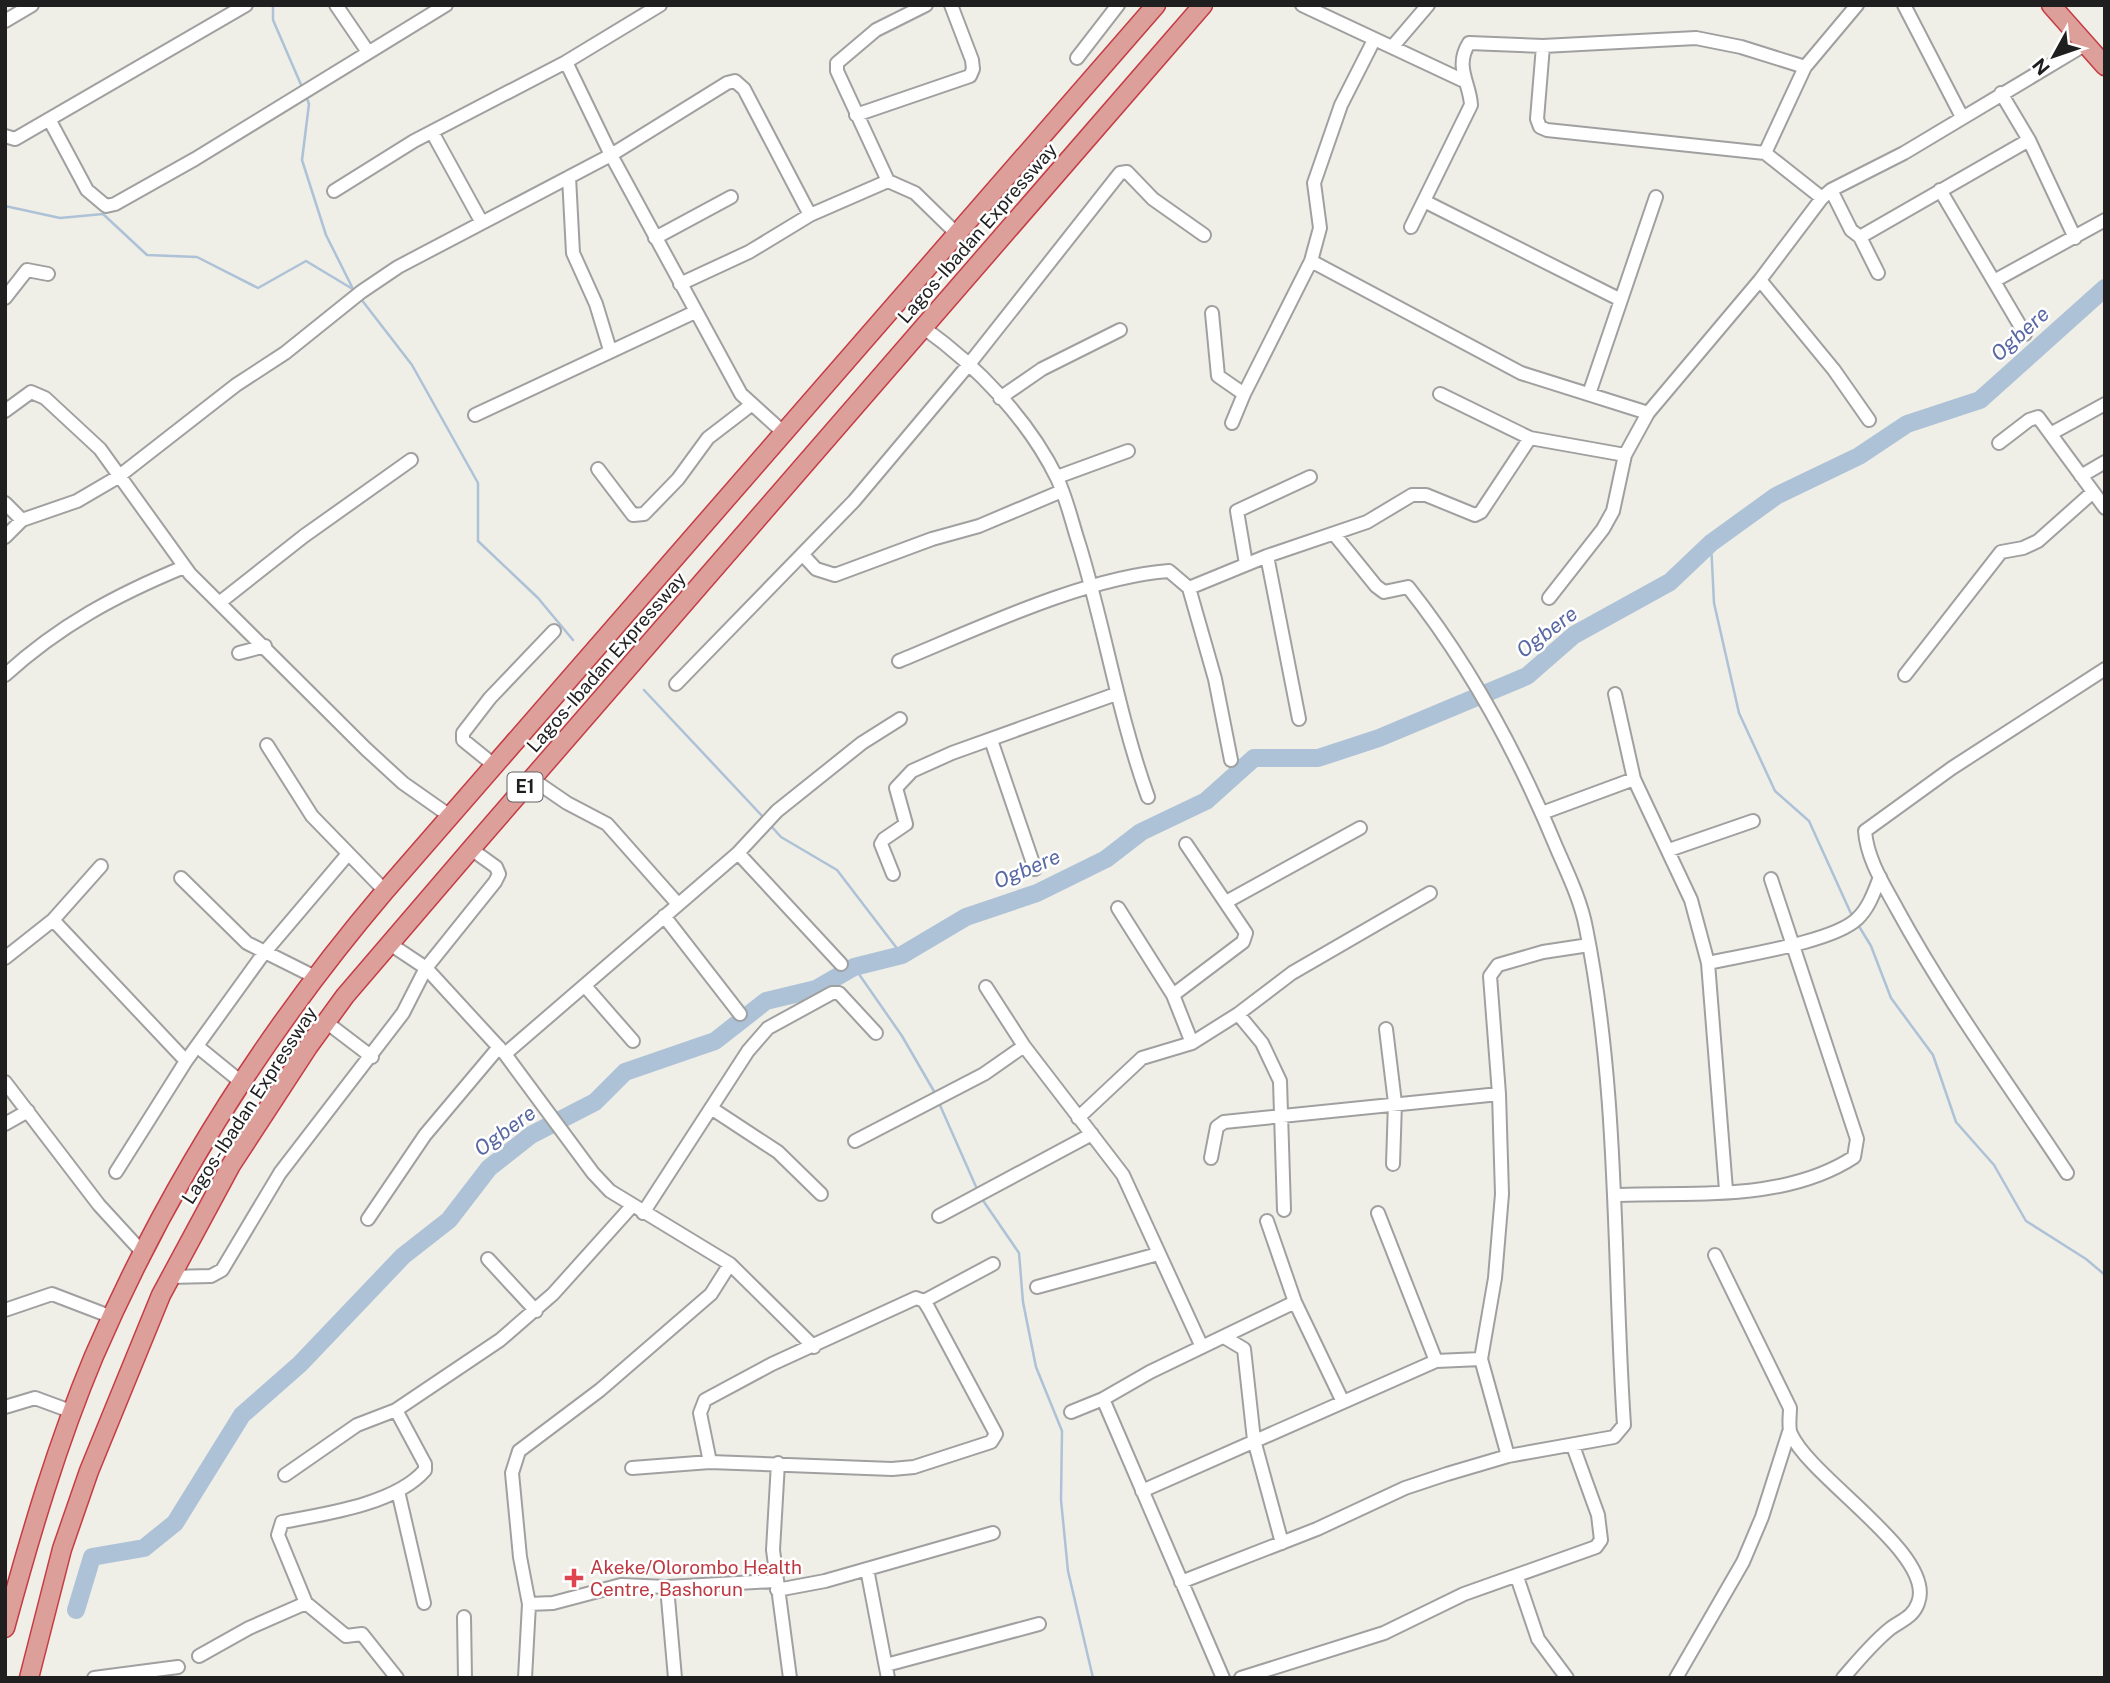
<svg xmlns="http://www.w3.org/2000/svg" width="2110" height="1683" font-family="'Public Sans',sans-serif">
<rect width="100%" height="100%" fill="#efeee7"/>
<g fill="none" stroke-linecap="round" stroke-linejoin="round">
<path stroke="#adc2d7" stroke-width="2.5" d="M273,5V20L302,87
M306,96L309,104L302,160L326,235L354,291
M5,206L60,218L103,214L147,255L197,257L258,288L306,261L351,288
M361,299L412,365L478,483V541L538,598L573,640
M1711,543L1714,603L1739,713L1775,791L1809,821L1853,918
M644,690L764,818
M771,826L781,837L837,870L902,955
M1857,923L1871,946L1891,998L1933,1055L1956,1122L1994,1165L2026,1221L2086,1259L2105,1275
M854,967L902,1036L935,1093
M939,1103L977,1189
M982,1199L1019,1253L1023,1302L1036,1367L1062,1431L1061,1500L1068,1571L1093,1678"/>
<path stroke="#adc2d7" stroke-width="18" d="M76,1610L92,1557L144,1548L175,1523L242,1415L300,1364L403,1256L449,1220L489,1168L531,1135L595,1102L625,1072L715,1041L766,1001L816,989L854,967L902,955L966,917L1037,893L1106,859L1141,832L1206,801L1254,758H1318L1379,738L1527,676L1574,635L1670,582L1711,543L1776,496L1859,456L1907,424L1980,400L2105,288"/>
<g stroke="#a0a0a0" stroke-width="16">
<path id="minor" d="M336,5L368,52
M1302,5L1462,80
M1904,5L1962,117
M5,21L32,5
M1393,46L1428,5
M1543,46L1537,119L1540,127L1547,130L1765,153L1822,198
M1077,58L1118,5
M566,62L611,155L741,394L784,433
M2001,93L2029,140L2075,238
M856,115L970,76L973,69L972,60L951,5
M49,119L87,190L106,206L115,204L195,159L446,5
M432,132L481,221
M5,136L15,139L246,5
M1765,153L1805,67L1857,5
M569,177L573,253L596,304L610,350
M888,181L837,71V63L876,30L926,5
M1831,190L1851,230L1860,237L2029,140
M1940,190L2025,334
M334,191L414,141L566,62L660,5
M1424,201L1619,299
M1411,227L1471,105C1470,83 1454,67 1469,43L1543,46L1696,38L1741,47L1805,67
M1860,237L1878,273
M655,238L731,197
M1311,261L1521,373L1648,413
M1760,280L1834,370L1869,420
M1994,281L2105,220
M680,284L749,252L810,215L888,181L915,193L957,234
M5,298L27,270L48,274
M1212,313L1218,376L1244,394
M924,328C977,366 1028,419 1057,478C1067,499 1072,523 1079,544C1105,628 1118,714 1148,797
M1440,394L1530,438L1625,455
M1589,394L1656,197
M1000,398L1042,369L1120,330
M5,411L31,392L45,398L100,449L190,574L366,749L403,783L450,816
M475,415L695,312
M1232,423L1244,394L1311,261L1320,228L1314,183L1341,105L1374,40
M2052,433L2105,404
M1999,443L2029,420L2038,417L2105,508
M598,469L633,515L644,514L678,479L708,438L751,405
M2081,476L2105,462
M1057,477L1128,451
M5,503L22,520L77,501L118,477L236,385L285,353L361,292L398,267L611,155L727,83L735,81L744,89L810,215
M5,537L22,520
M803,555L816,569L835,575L932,539L979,526L1062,491
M1267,556L1299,719
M1246,564L1237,511L1310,477
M1189,588L1267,556L1367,522L1412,495H1426L1475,515L1481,512L1530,438
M1549,598L1603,529L1613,511L1625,455L1648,413L1760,280L1822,198L1831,190L1904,153L2086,44
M219,603L304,536L411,460
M239,653L265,646
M899,661C977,629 1085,577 1169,571L1189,588L1215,679L1231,760
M5,675C60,625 116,595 184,567
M1905,675L2001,552L2023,548L2038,541L2093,492
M676,684L854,501L970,363L1120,173L1127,172L1153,199L1204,235
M1615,694L1634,779L1691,900L1708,963L1726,1190
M991,740L1035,869
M267,745L312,816L385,891
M495,766L463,740V733L490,698L554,631
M532,779L567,803L607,824L677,903
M1542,813L1634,779
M1669,850L1753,821
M738,853L841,964
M893,874L881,844L884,839L906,824L896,788L912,771L952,753L1116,694
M181,878L247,943L315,977
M1226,902L1360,828
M1118,908L1173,995L1192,1043
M664,916L740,1014
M53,920L186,1061
M390,944L426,968L505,1054L593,1173L610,1191L730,1264L814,1347
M5,958L53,920L101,866
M1708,963C1743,955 1833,942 1857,919C1869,908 1874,892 1880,877
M585,986L633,1041
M986,987L1024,1046L1123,1175L1202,1347
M1173,995L1243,942L1246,933L1186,844
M1238,1014L1262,1043L1280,1081L1284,1210
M326,1022L372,1057
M1386,1029L1395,1103L1393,1164
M198,1047L241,1082
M505,1054L738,853L777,811L862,743L900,719
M5,1082L99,1205L143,1253
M711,1108L778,1152L821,1194
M1078,1118L1142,1058L1192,1043L1238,1014L1292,973L1430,893
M5,1124L28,1111
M855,1141L984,1074L1024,1046
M1211,1158L1217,1127L1224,1122L1499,1094
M116,1172L186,1061L264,953L348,854
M2067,1173C2010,1086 1947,1001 1897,909C1884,885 1867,859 1865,831L1952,768L2105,669
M1614,1195C1693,1192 1785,1202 1854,1157L1857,1139L1771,879
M643,1213L748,1051L768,1028L832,993H839L876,1033
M1378,1213L1436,1361
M939,1216L1092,1134
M368,1219L425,1135L499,1047
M1267,1221L1295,1302L1342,1400
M1715,1255L1790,1408C1790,1416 1788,1428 1791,1434C1811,1479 1937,1555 1918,1603C1913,1617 1902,1620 1891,1628C1873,1642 1858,1661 1843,1678
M488,1259L536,1311
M170,1277L211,1276L222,1270L280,1173L403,1013L426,968L495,882L499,874L496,867L471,849
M1037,1287L1158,1254
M924,1301L993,1264
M5,1310L52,1294L112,1317
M1224,1337L1244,1349L1254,1440L1282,1543
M1103,1399L1223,1678
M5,1407L35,1398L73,1412
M396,1410L425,1464V1470C396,1504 325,1514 282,1522L278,1535L306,1603L346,1636L362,1634L397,1678
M1071,1412L1103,1399L1150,1372L1295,1302
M1508,1456L1481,1359L1495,1278L1502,1194L1499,1094L1490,976L1498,965L1543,952L1589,945
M778,1463L773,1550L790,1678
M632,1468L710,1462L892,1469L914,1467L991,1442L996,1434L929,1309L924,1301L916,1298L772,1364L705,1400L700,1413L710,1462
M285,1475L357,1425L396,1410L500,1340L553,1294L632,1206
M398,1491L424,1603
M1142,1491L1436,1361L1481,1359
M867,1569L888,1678
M1517,1577L1538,1639L1567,1678
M1181,1582L1317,1529L1405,1488L1447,1474L1508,1456L1614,1437L1624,1425C1613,1260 1619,1092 1586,928C1581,901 1568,874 1557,849C1519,757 1470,665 1408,587L1384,592L1376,586L1334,534
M667,1587L675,1678
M777,1590L825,1581L993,1533
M529,1604L553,1603L621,1585L667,1587L775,1581
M464,1617L465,1678
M199,1656L249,1628L306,1603
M886,1665L1039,1624
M94,1678L178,1667
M525,1678L529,1604L520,1557L512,1473L519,1451L600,1390L711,1294L730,1264
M1241,1678L1384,1633L1464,1594L1596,1547L1601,1540L1598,1515L1573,1446
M1676,1678L1743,1562L1762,1517L1789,1432"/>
</g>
<g stroke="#c53c44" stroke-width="21">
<path id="highway" d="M2051,5L2105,66
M5,1628C30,1536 57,1444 94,1356C167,1187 266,1031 385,891L1156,5
M29,1678L62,1549L89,1471L161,1295L231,1165L308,1047L345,996L471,849L1203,5"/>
</g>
<use href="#minor" stroke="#fff" stroke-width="12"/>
<use href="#highway" stroke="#dc9f99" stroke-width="18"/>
</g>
<path fill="#e0444e" stroke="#fff" stroke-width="2.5" d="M570.5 1567.5h7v7h7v7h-7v7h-7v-7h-7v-7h7z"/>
<g text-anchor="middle" stroke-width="5" stroke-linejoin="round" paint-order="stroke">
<rect fill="#fff" stroke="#626262" stroke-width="2" x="507.5" y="772.5" width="35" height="29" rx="5"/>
<g font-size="18" font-weight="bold" fill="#1f1f1f">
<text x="525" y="793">E1</text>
</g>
<g font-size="19" fill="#1f1f1f" stroke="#fff">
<text transform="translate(977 233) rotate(-49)" y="7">Lagos-Ibadan Expressway</text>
<text transform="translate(606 662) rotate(-49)" y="7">Lagos-Ibadan Expressway</text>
<text transform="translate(249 1105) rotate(-57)" y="7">Lagos-Ibadan Expressway</text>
</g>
<g font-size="19" fill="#be3a42" stroke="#fff" text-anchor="start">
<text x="590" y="1574">Akeke/Olorombo Health<tspan x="590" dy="22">Centre, Bashorun</tspan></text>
</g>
<g font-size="21" font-style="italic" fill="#5868a3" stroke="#fff">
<text transform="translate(2020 334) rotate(-42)" y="7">Ogbere</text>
<text transform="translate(1547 632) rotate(-37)" y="7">Ogbere</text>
<text transform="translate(1027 869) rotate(-23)" y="7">Ogbere</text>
<text transform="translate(505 1131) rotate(-36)" y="7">Ogbere</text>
</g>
</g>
<rect width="2110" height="1683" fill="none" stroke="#1f1f1f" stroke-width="14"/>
<g transform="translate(2054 56) rotate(230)" stroke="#ffffff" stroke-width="5" paint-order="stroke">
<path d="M0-5L12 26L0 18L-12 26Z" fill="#1f1f1f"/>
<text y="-10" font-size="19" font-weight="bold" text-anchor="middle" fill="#1f1f1f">N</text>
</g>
</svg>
